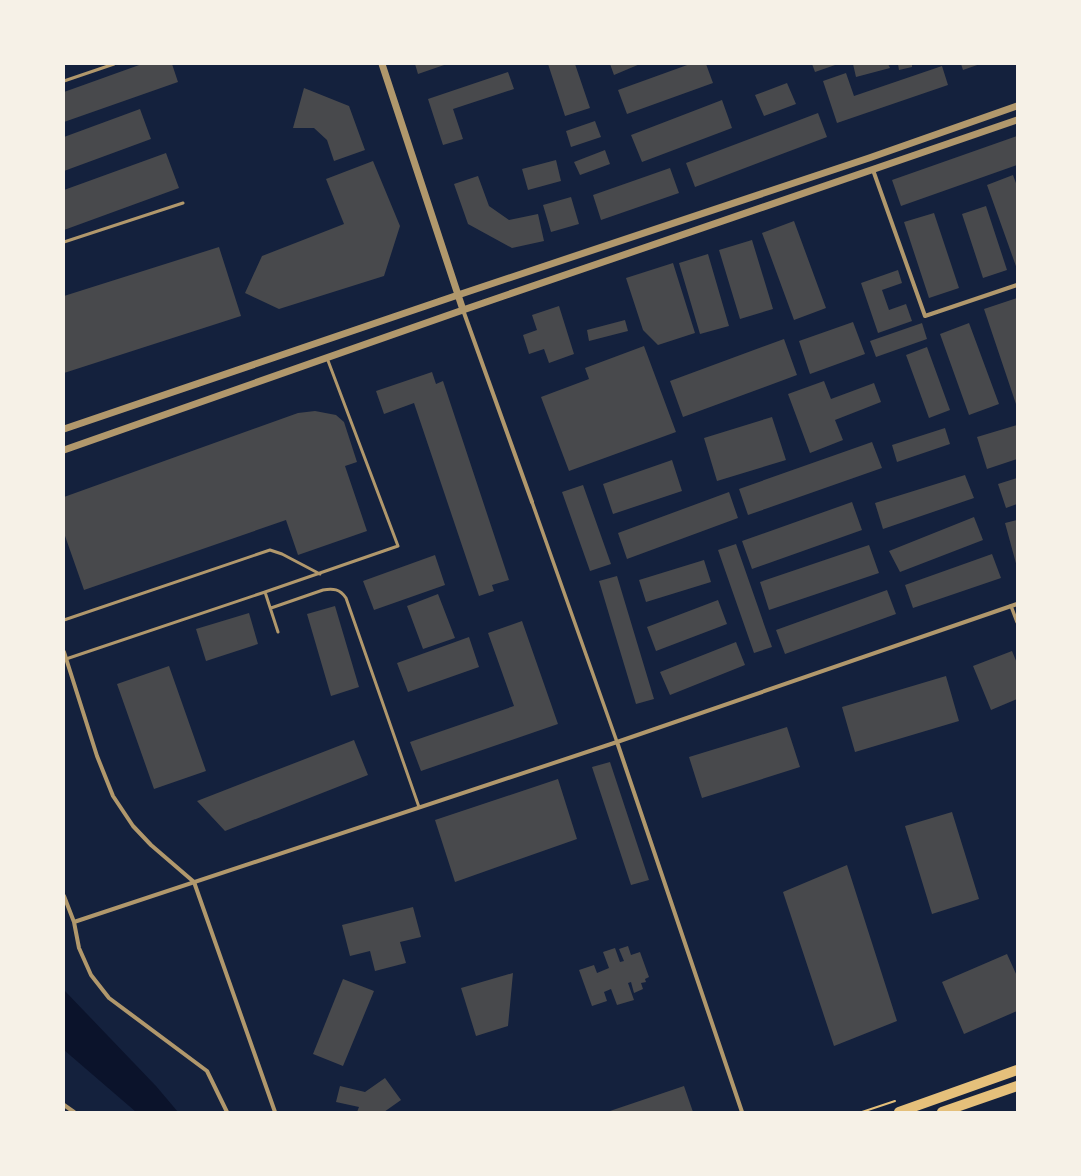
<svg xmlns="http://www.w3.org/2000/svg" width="1081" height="1176" font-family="'Varela Round',sans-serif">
<rect width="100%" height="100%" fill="#14213d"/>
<path fill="#0b132b" d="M64,990L156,1086L178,1112H136L64,1050Z"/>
<path fill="#48494c" d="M142,64H172L178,82L64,122V92Z
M415,64H447L418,74Z
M548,64H575L590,108L565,116Z
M610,64H640L614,75Z
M690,64H706L713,83L627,114L618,90Z
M812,64H838L815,72Z
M853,64H888L890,68L856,77Z
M898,64H912V67L899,70Z
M961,64H980L963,70Z
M942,66L948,85L837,123L823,81L846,73L854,96Z
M508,72L514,89L453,109L463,139L443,145L428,99Z
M787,83L796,104L764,116L755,95Z
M304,88L349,106L365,150L334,161L327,140L314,128H293Z
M722,100L732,128L642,162L631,135Z
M140,109L151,139L64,171V137Z
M818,113L827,137L695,187L686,163Z
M595,121L601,137L571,147L566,131Z
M1017,136V165L901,206L892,180Z
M605,150L610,164L580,175L574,162Z
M166,153L179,188L64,230V190Z
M556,160L561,181L528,190L522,169Z
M373,161L400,226L384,276L279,309L245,293L262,256L344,224L326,179Z
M670,168L679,193L601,220L593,195Z
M1013,175L1017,186V269L987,185Z
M478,176L489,206L509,220L538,214L544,241L512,248L468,224L454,184Z
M571,197L579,224L551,232L543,205Z
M986,206L1007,270L983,278L962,214Z
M934,213L959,288L929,298L904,222Z
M794,221L826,308L794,320L762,233Z
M752,240L773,309L740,319L719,250Z
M219,247L241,316L64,373V296Z
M708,254L729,326L700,334L679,263Z
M673,263L695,333L658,345L643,330L626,278Z
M898,270L902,283L882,290L889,310L906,304L912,321L878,333L861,283Z
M1017,298V407L984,309Z
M559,306L574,354L549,363L544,349L529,354L523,335L537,330L532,315Z
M625,320L628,331L589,341L587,330Z
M853,322L865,354L810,374L799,341Z
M922,323L927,339L876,357L870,341Z
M969,323L999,404L969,415L940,334Z
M784,339L797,375L683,417L670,381Z
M644,346L676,432L569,471L541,397L589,379L585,368Z
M927,347L950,410L929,418L906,355Z
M432,372L436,384L443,381L509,580L492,585L494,591L479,596L414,403L384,414L376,391Z
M824,381L831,399L874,383L881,402L835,420L843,440L810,453L788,394Z
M315,411L336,415L344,422L357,462L345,466L367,531L298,555L286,520L84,590L64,533V497L298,413Z
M772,417L786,460L717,481L704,438Z
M1017,425V459L987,469L977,437Z
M945,428L950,444L897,462L892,445Z
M872,442L882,468L748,515L739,489Z
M672,460L682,491L613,514L603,484Z
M965,475L974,498L883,529L875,503Z
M1017,478V504L1006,508L998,484Z
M583,485L611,564L590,571L562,492Z
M729,492L738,518L627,559L618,533Z
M852,502L862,530L752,569L742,541Z
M974,517L983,540L900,572L889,551Z
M1017,520V567L1005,523Z
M736,544L772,647L754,653L718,550Z
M869,545L879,573L769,610L760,582Z
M992,554L1001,578L913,608L905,585Z
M435,555L445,585L374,610L363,581Z
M704,560L711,582L646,602L639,580Z
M617,576L654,699L636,704L599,581Z
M887,590L896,614L785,654L776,630Z
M438,594L455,638L423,649L407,606Z
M718,600L727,624L656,651L647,627Z
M335,606L359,687L331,696L307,614Z
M249,613L258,644L206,661L196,629Z
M522,621L558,724L421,771L410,742L514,706L488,633Z
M469,637L479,667L408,692L397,663Z
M736,642L745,665L670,695L660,672Z
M1012,651L1017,663V699L991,710L973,666Z
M169,666L206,771L154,789L117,684Z
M946,676L959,721L855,752L842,707Z
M787,727L800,767L702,798L689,757Z
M354,740L368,775L225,831L197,801Z
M610,762L649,880L631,885L592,767Z
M558,779L577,839L455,882L435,820Z
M952,812L979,899L932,914L905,826Z
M847,865L897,1021L834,1046L783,892Z
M413,907L421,937L400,942L406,963L375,971L370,951L350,956L342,925Z
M628,946L631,955L640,952L649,977L645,979L646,982L641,983L643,989L634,993L631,982L628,983L634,1000L617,1005L611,989L604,992L607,1001L592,1006L579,970L594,965L597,973L609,968L603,952L615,948L620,962L624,961L619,949Z
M1007,954L1017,976V1011L964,1034L942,982Z
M513,973L508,1026L476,1036L461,988Z
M343,979L374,991L343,1066L313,1054Z
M385,1078L401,1100L384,1112H357L359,1107L336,1102L340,1086L365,1092Z
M684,1086L693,1112H607Z"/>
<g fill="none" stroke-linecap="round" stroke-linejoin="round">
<path stroke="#e5c07b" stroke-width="2" d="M862,1112L895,1101"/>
<path stroke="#b1986c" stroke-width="3" d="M64,81L114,64
M64,242L183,203
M265,592L278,632
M271,608L323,590C333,588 340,589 346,598L419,807
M64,620L270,550L282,554L320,574
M66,659L265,592L398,546L327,358"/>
<path stroke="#b1986c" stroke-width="3.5" d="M532,502L617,742
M1011,606L1017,622"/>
<path stroke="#b1986c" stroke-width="4" d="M873,170L925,316L1017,285
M463,310L532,502
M64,652L97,756L113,796L133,826L151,845L194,882L275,1112
M617,742L742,1112
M64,896L74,922L79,948L91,975L109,998L207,1071L227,1112
M74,922L617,742L1017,604
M64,1105L74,1112"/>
<path stroke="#b1986c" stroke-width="7" d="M382,64L463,310
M64,429L458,295L869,158L1017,106
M64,450L463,310L1017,120"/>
<path stroke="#e5c07b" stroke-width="10" d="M899,1112L1017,1070
M942,1112L1017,1086"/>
</g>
<rect width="1081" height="1176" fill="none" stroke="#f6f1e7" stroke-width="130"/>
</svg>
